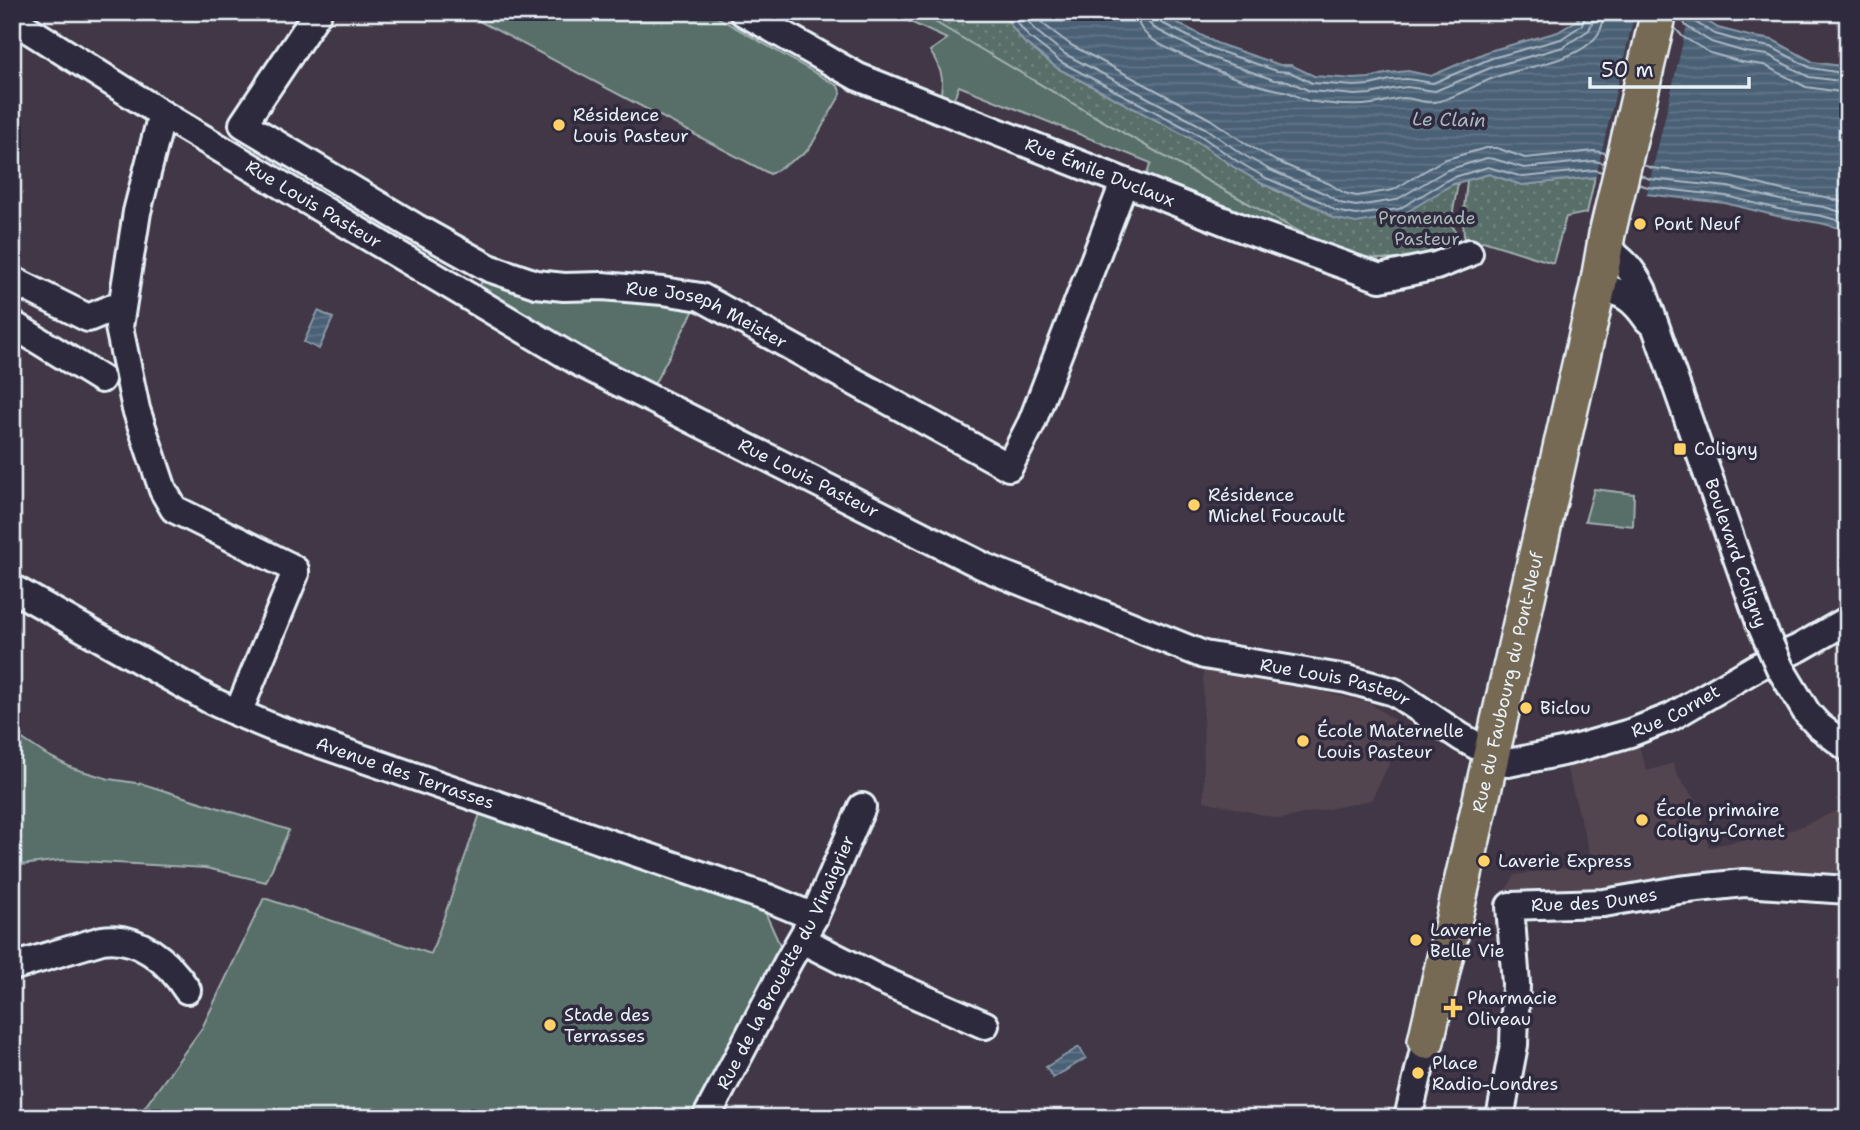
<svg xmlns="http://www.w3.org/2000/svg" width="1860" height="1130" font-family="'Shantell Sans',sans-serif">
<defs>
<pattern id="park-dots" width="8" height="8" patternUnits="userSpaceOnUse" patternTransform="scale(1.75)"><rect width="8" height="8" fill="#596e67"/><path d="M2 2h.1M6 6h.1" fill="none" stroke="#71837e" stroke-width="1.8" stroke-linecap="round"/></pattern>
<pattern id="water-rules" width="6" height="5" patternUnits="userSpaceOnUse" patternTransform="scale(1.75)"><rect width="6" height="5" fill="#4a6075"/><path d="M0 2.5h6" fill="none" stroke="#647789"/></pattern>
</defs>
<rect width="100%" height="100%" fill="#423746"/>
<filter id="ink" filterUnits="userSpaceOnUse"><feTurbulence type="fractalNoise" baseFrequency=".0143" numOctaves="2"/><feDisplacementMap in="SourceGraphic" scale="14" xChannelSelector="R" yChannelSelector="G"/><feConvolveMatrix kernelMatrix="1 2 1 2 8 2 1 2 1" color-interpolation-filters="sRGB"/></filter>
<g filter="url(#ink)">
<path fill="#524450" d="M1203,664L1370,703L1407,729L1371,800L1280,819L1204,801Z
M1638,743L1647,771L1673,763L1677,775L1696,801L1709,847L1795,829L1848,806V884L1499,903L1502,895L1515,875L1563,868L1592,861L1565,762Z"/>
<path fill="#596e67" stroke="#a0b0b0" stroke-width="2" d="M462,12H708L838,86L841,94L811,146L805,153L770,174Z
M889,12H918L1201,177L1305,234L1244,229L1141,189L1151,163L959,86L948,112L938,108C944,82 945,74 930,51L947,39Z
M489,268L701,297L652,388L586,353L479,287Z
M1594,489L1634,494L1633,526L1585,521Z
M12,732L45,754L72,768L109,779L143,784L289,830L266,882L206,868L62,860L12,866Z
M480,814L765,912L783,952L695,1118H137L202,1028L264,898L431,954Z"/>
<path fill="url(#park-dots)" stroke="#a0b0b0" stroke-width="2" d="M918,12H992L1007,20L1024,42L1057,68L1198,142L1234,167L1275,190L1319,208L1333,218L1458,183L1451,223L1464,248C1432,254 1398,264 1365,257C1318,247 1268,213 1226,191C1122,134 1020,72 918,12Z
M1489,174L1522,185L1595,177L1587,213L1566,217L1553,263L1483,241L1470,246L1464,236L1463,218L1467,180Z"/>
<path fill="url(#water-rules)" stroke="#899aa9" stroke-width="2" d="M992,12H1157L1216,43L1280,65H1291L1314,76L1354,79L1369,78L1389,73L1408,71L1431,76L1489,51L1558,32L1579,19L1568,12H1692L1718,28L1749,36L1773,40L1813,62L1848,67V230L1820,223L1777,216L1725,203L1646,194L1595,177L1522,185L1489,174L1453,184L1402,215L1356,223L1333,218L1319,208L1263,184L1234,167L1198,142L1057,68L1024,42L1007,20Z
M318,311L333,318L319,349L304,342Z
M1079,1047L1086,1058L1053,1078L1046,1067Z"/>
<path fill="#423746" d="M1635,12H1690L1646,197L1595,180Z"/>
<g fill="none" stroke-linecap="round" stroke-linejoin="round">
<path stroke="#a9b7c4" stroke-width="2" d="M1007,12L1012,16L1029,37L1061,62L1201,136L1237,161L1266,178L1322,202L1336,211L1356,215L1399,209L1451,178L1488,167L1523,177L1595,170L1602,172
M1021,12L1036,31L1065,54L1205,128L1242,154L1270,170L1326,194L1340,203L1356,206L1396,200L1447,170L1487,158L1494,159L1524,168L1594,161L1604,163
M1034,12L1043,24L1071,45L1210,119L1248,145L1276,161L1330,184L1344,193L1357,196L1393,190L1443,160L1486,148H1497L1525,158L1594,151L1606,153
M1136,12C1137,38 1164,46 1184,56C1215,71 1250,85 1284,91C1294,93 1302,101 1313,102C1333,104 1353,107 1372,104C1383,103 1392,99 1403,98C1414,98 1424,104 1435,102C1454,99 1479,82 1499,76C1529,65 1609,58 1603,12
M1146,12L1148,22L1154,28L1210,57L1274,80L1288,81L1310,91L1355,95L1371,94L1392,89L1407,87L1435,91L1495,66L1563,47L1589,30L1593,21L1592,12
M1155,12L1156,18L1160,22L1213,49L1277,71L1290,72L1312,83L1354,86L1370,85L1390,80L1407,79L1433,83L1492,58L1561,39L1582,25L1585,18L1582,12
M1682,12L1683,20L1686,26L1711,42L1745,52L1768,55L1809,77L1848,82
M1690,12L1693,21L1715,34L1747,43L1771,47L1811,68L1848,74
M1675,28L1683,37L1710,53L1742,62L1764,65L1806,87L1848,93
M1643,165L1652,168L1730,177L1782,190L1826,197L1848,204
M1640,175L1650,179L1728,187L1780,200L1824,207L1848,214
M1638,184L1648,187L1726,196L1778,209L1822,216L1848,223"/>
<g stroke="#e8f1f8" stroke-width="32">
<g id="minor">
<path id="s1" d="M318,12L243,124L415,227L489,268L536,284L564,287L602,286L663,291L701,297L1009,467L1032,422L1124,183"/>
<path id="s2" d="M743,12L858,77L1244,229L1380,278L1436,266L1469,253"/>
<path id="s3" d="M12,19L162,114L582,364L985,567L1204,655L1347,679L1394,692L1461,737L1508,763L1567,751L1630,733L1671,717L1757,667L1799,648L1848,620"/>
<path d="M162,114L137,212L119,327L136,409L163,490L174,509L289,566L295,570V574L238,713"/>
<path d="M1604,247C1623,260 1633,270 1643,291L1759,620"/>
<path d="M12,280L88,318L122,304"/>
<path d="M1598,286C1624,293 1633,298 1648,320"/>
<path d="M12,324L101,379"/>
<path id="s4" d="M12,588L212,701L238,713L274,728L768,898L814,917"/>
<path d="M1807,713L1819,726L1848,748"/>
<path d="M802,940L879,979L985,1025"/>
<path d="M12,967L102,940C138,934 169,962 187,990"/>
<path id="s5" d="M706,1118L788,962L814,917L862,807"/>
<path d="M1408,1118L1426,1041"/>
<path id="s6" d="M1500,1118L1514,1045L1516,984L1510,906L1604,903L1679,890L1744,883L1848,890"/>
</g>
</g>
<g stroke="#e8f1f8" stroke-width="40">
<g id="major">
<path id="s7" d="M1426,1041L1598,286L1607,234L1659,12"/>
</g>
</g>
<use href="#minor" stroke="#2f2a3d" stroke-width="26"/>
<use href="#major" stroke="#766a54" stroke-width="35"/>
<g stroke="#e8f1f8" stroke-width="32" stroke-linecap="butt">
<path id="minor-bridge" d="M1759,620L1780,668L1807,713"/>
</g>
<use href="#minor-bridge" stroke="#2f2a3d" stroke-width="26"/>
</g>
</g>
<g fill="#ffd166" stroke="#2f2a3d" stroke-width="2.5">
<circle cx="559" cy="125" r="7"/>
<circle cx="1640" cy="224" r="7"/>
<rect x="1673" y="442" width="14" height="14" rx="3.5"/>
<circle cx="1194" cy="505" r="7"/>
<circle cx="1526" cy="708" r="7"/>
<circle cx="1303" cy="741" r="7"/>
<circle cx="1642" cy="820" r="7"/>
<circle cx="1484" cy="861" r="7"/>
<circle cx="1416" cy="940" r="7"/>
<path d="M1449.5 997.5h7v7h7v7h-7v7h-7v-7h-7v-7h7z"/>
<circle cx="550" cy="1025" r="7"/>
<circle cx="1418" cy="1073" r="7"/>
</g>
<g text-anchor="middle" stroke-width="7" stroke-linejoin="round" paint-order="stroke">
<g font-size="18" fill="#e8f1f8" stroke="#2f2a3d" text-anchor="start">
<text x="573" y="121">Résidence<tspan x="573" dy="21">Louis Pasteur</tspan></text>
<text x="1654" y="230">Pont Neuf</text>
<text x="1694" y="455">Coligny</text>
<text x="1208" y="501">Résidence<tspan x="1208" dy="21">Michel Foucault</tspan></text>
<text x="1540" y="714">Biclou</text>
<text x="1317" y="737">École Maternelle<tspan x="1317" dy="21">Louis Pasteur</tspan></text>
<text x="1656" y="816">École primaire<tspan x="1656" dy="21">Coligny-Cornet</tspan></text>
<text x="1498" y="867">Laverie Express</text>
<text x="1430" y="936">Laverie<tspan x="1430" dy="21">Belle Vie</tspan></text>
<text x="1467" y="1004">Pharmacie<tspan x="1467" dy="21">Oliveau</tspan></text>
<text x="564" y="1021">Stade des<tspan x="564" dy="21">Terrasses</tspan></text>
<text x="1432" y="1069">Place<tspan x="1432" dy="21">Radio-Londres</tspan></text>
</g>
<g font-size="18" fill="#e8f1f8" stroke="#2f2a3d">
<text dy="6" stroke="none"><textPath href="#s2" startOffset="392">Rue Émile Duclaux</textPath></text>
<text dy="6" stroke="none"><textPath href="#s3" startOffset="354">Rue Louis Pasteur</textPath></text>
<text dy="6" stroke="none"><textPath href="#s1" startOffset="646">Rue Joseph Meister</textPath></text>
<text dy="6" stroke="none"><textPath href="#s3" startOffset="920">Rue Louis Pasteur</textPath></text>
<text transform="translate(1736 553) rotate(71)" y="6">Boulevard Coligny</text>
<text dy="6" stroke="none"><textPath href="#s7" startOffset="368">Rue du Faubourg du Pont-Neuf</textPath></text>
<text dy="6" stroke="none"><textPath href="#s3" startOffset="1488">Rue Louis Pasteur</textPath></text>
<text dy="6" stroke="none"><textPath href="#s3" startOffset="1858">Rue Cornet</textPath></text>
<text dy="6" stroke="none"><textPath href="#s4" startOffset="436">Avenue des Terrasses</textPath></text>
<text dy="6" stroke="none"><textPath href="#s6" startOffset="298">Rue des Dunes</textPath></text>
<text dy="6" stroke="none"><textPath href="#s5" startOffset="175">Rue de la Brouette du Vinaigrier</textPath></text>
</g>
<g font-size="18" fill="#a8b6b7" stroke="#2f2a3d">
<text x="1427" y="224">Promenade<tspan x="1427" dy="21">Pasteur</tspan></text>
</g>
<g font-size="19" font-style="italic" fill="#a9b7c4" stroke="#2f2a3d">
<text transform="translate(1449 119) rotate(1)" y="7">Le Clain</text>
</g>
</g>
<rect width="1860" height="1130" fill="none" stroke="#2f2a3d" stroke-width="42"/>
<rect x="21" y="21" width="1818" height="1088" fill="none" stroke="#e8f1f8" stroke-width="2.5" filter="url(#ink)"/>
<path d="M1590 77v10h159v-10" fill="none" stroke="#e8f1f8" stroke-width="3.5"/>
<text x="1601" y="77" font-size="21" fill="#e8f1f8" stroke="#2f2a3d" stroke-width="5" paint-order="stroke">50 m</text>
</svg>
